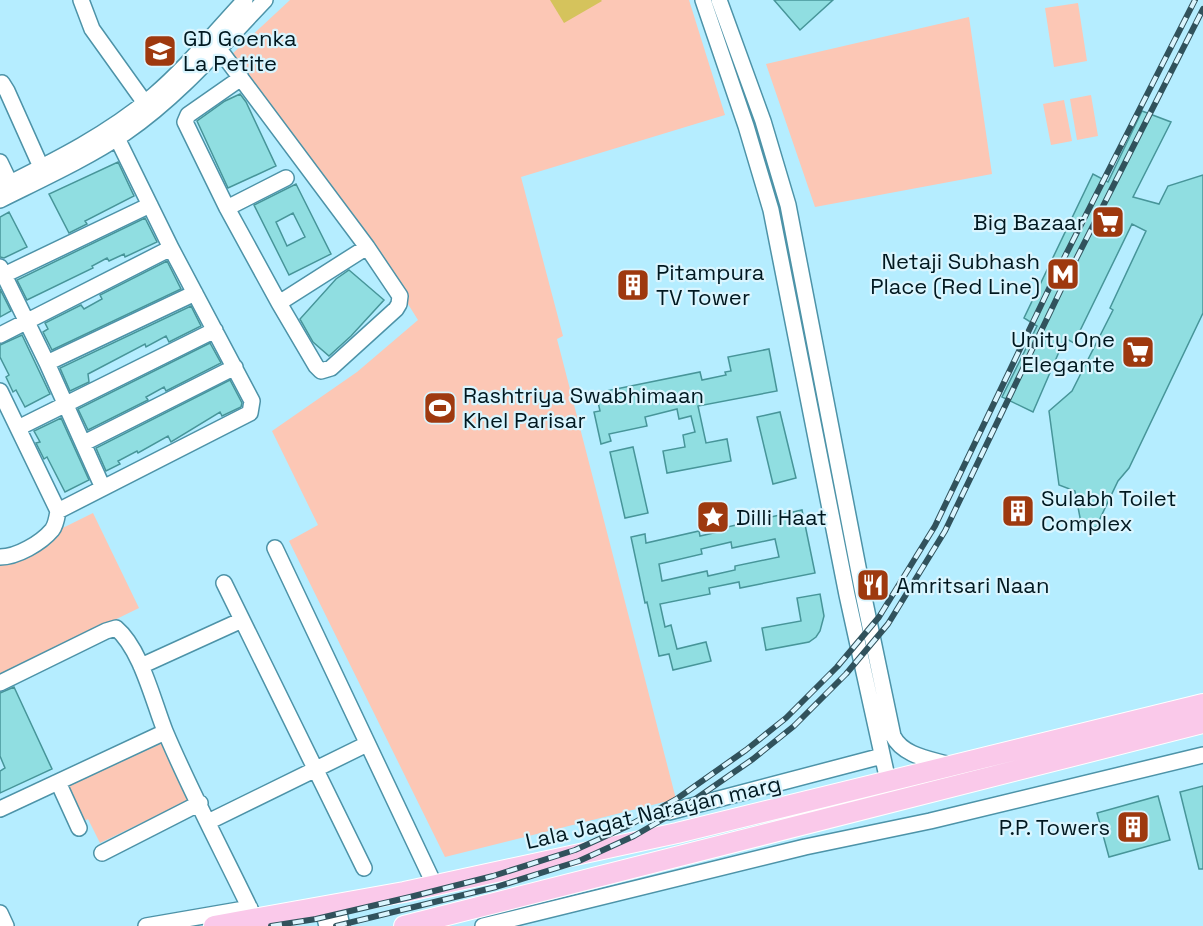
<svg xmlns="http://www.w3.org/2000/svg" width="1203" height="926" font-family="'Space Grotesk',sans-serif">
<rect width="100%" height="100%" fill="#b5edff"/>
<path fill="#fcc7b5" d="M290,0H689L725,115L521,177L563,336L557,339L676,799L445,857L289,541L318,525L272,431L357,372L418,320L349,210L230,56Z
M1078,3L1087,61L1054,67L1045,8Z
M969,17L992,174L815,207L766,64Z
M1091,95L1098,136L1077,140L1070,99Z
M1064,100L1072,141L1051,145L1043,104Z
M93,513L139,608L0,676V559Z
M159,739L189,800L100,843L88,819L84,821L66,784Z"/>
<path fill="#d5c35c" d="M550,0H601L602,1L564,23Z"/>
<path fill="#90dee1" stroke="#479599" stroke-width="1.5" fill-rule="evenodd" d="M774,0H833L800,30Z
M240,94L246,102L276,166L228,188L197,121L225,101Z
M1142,111L1171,122L1133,197L1159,204L1168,186L1203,175V313L1129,468L1118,481L1096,527L1088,530L1085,529L1081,523L1075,491L1059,485L1049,411L1072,391L1113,310L1110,308L1146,231L1132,224L1074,343L1065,338L1033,412L1002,397L1037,326L1024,318L1093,174L1108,182Z
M118,162L134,196L85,221L87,224L69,233L49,194Z
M296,184L331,254L289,275L254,205ZM293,213L305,237L287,246L276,222Z
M9,212L27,247L4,258L0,257V217Z
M145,218L157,242L125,257L124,254L109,261L107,258L92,266L93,268L27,300L17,280Z
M167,261L181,289L52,350L43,332L48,329L45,323L81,305L84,309L102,299L100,295Z
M349,270L384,300L351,336L329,356L313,342L300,319L336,279Z
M622 285a11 11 0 1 1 22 0a11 11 0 1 1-22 0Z
M0,289L11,311L0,317Z
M191,306L201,326L169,342L166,336L146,347L145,344L88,374L89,382L70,391L60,368Z
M22,335L50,394L25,407L16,390L13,392L6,377L9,375L0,357V345Z
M210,343L221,363L166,391L164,387L146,397L148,400L88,430L78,409Z
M769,349L777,391L698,406L706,443L727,439L731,461L667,473L663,451L685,447L683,435L695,432L691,416L679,419L677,409L645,417L647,426L609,434L611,441L601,444L594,412L600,411L596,393L700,372L702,380L726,375L725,372L731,371L728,357Z
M230,380L242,403L241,407L222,416L220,412L171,442L168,436L138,453L137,451L118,461L120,464L106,471L96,448Z
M780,412L796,478L773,484L757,417Z
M61,418L89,480L65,492L47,457L44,459L36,443L40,442L34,431Z
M633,447L648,513L625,518L610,452Z
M1025,498L1031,506L1016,515L1010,506Z
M802,510L815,573L740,588L739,582L709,588L710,594L660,604L665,627L671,625L677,649L706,642L711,661L673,670L669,654L659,656L647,602L645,603L631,537L645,534L646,543L699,531L700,536L727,530V527ZM775,539L779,557L735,566V570L708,576L707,571L662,581L659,564L702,554L701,549L731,542L732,548Z
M820,594L824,616L820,631L816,637L809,642L766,650L762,628L801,621L797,598Z
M14,687L52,769L0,793V771L5,768L0,756V693Z
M1203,786V869H1199L1180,792Z
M1158,796L1170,840L1109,857L1097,813Z"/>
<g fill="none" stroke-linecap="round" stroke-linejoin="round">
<g stroke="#4d93a8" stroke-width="18">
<path id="minor" d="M81,0L92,29L150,110
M703,0L746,126L771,210L847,595L888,781
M719,0L763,121L788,205L863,593L893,736C903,756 930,759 950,765
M219,49L367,247L400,296L399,304L396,309L331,368L321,371L316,366L279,303L367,247
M241,78L188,115L185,122L227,208L279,303
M0,84L2,83L7,91L41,167
M0,162L10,183
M0,188C54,161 107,135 153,96C187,67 215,32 245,0
M0,200C42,179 86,159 125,133C179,96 221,46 265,0
M227,208L286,178
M0,267L47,363L103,488
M4,275L150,205
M0,335L171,248
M47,363L195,293
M0,391L58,511L250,413L252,401L171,248L117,138
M18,428L215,330
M84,443L235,367
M275,548L435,886
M0,557C17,557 41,543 52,530C56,525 57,517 58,511
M224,583L364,868
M141,666L242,620
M0,683L106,631L116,628C141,649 153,701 165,731C192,795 225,856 255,919
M58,782L79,828
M0,809L165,732
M669,812L882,756
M208,822L367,744
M102,853L200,803
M337,904L342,926
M322,907L327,926
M0,913L6,926
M146,926L250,908
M483,926L805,847L930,821L1203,755"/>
</g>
<g stroke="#fff" stroke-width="22">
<path id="major" d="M214,926L404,892L677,833L1203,704
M404,926L1203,723"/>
</g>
<use href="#minor" stroke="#fff" stroke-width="15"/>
<use href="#major" stroke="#fac9ea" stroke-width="20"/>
<g stroke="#31525c" stroke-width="6">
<path id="rail" d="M271,926L316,919L410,897L493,876L575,850L628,826L678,798L746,750L786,718L837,667L879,617L935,526L1057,272L1195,0
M336,926L496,887L579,861L634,836L684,807L753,759L794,726L846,674L888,624L945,531L1067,277L1203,9"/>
</g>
<use href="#rail" stroke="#daf5fe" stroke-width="4" stroke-dasharray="11" stroke-linecap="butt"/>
</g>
<defs>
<g id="school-square" transform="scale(1.725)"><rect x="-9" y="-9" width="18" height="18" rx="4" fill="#9e390f" stroke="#daf5fe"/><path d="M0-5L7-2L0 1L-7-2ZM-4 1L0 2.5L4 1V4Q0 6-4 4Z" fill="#fff"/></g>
<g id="supermarket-square" transform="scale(1.725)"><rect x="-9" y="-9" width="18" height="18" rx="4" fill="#9e390f" stroke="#daf5fe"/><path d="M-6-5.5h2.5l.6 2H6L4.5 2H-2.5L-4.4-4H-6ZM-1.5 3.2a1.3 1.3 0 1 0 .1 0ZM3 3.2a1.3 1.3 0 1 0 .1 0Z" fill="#fff"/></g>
<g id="metro-square" transform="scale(1.725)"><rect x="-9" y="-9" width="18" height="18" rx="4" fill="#9e390f" stroke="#daf5fe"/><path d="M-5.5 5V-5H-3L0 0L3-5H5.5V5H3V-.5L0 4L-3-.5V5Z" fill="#fff"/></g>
<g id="building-square" transform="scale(1.725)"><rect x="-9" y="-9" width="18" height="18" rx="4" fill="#9e390f" stroke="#daf5fe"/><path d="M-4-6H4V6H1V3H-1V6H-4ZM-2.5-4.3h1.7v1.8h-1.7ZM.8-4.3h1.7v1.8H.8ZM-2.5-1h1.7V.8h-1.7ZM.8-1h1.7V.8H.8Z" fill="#fff"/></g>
<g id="stadium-square" transform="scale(1.725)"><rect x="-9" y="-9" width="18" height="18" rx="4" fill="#9e390f" stroke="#daf5fe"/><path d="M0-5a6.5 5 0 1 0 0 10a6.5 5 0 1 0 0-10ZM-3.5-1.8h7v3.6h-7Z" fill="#fff"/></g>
<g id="sight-square" transform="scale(1.725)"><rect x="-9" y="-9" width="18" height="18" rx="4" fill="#9e390f" stroke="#daf5fe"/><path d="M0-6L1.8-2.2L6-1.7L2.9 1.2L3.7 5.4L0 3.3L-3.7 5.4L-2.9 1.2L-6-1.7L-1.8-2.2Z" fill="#fff"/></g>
<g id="restaurant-square" transform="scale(1.725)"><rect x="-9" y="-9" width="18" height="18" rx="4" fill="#9e390f" stroke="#daf5fe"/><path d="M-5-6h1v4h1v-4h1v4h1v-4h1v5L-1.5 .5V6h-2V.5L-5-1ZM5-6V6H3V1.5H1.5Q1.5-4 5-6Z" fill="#fff"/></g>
</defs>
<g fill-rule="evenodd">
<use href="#school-square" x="160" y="51"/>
<use href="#supermarket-square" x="1108" y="222"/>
<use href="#metro-square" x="1063" y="274"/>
<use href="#building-square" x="633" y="285"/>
<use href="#supermarket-square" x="1138" y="352"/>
<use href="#stadium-square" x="440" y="408"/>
<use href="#building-square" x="1018" y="511"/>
<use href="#sight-square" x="713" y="517"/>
<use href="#restaurant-square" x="873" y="585"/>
<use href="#building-square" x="1133" y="827"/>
</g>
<g text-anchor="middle" stroke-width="4.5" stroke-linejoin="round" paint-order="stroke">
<g font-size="22" fill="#001820" stroke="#daf5fe" text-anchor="start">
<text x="183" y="46">GD Goenka<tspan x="183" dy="25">La Petite</tspan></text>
<text x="1085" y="230" text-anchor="end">Big Bazaar</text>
<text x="1040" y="269" text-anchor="end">Netaji Subhash<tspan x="1040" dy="25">Place (Red Line)</tspan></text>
<text x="656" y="280">Pitampura<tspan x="656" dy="25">TV Tower</tspan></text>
<text x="1115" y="347" text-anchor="end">Unity One<tspan x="1115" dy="25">Elegante</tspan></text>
<text x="463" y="403">Rashtriya Swabhimaan<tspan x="463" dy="25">Khel Parisar</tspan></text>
<text x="1041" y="506">Sulabh Toilet<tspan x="1041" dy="25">Complex</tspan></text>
<text x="736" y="525">Dilli Haat</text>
<text x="896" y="593">Amritsari Naan</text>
<text x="1110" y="835" text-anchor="end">P.P. Towers</text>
</g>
<g font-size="22" fill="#001820" stroke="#daf5fe">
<text transform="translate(653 812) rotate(-13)" y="8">Lala Jagat Narayan marg</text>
</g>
</g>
</svg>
